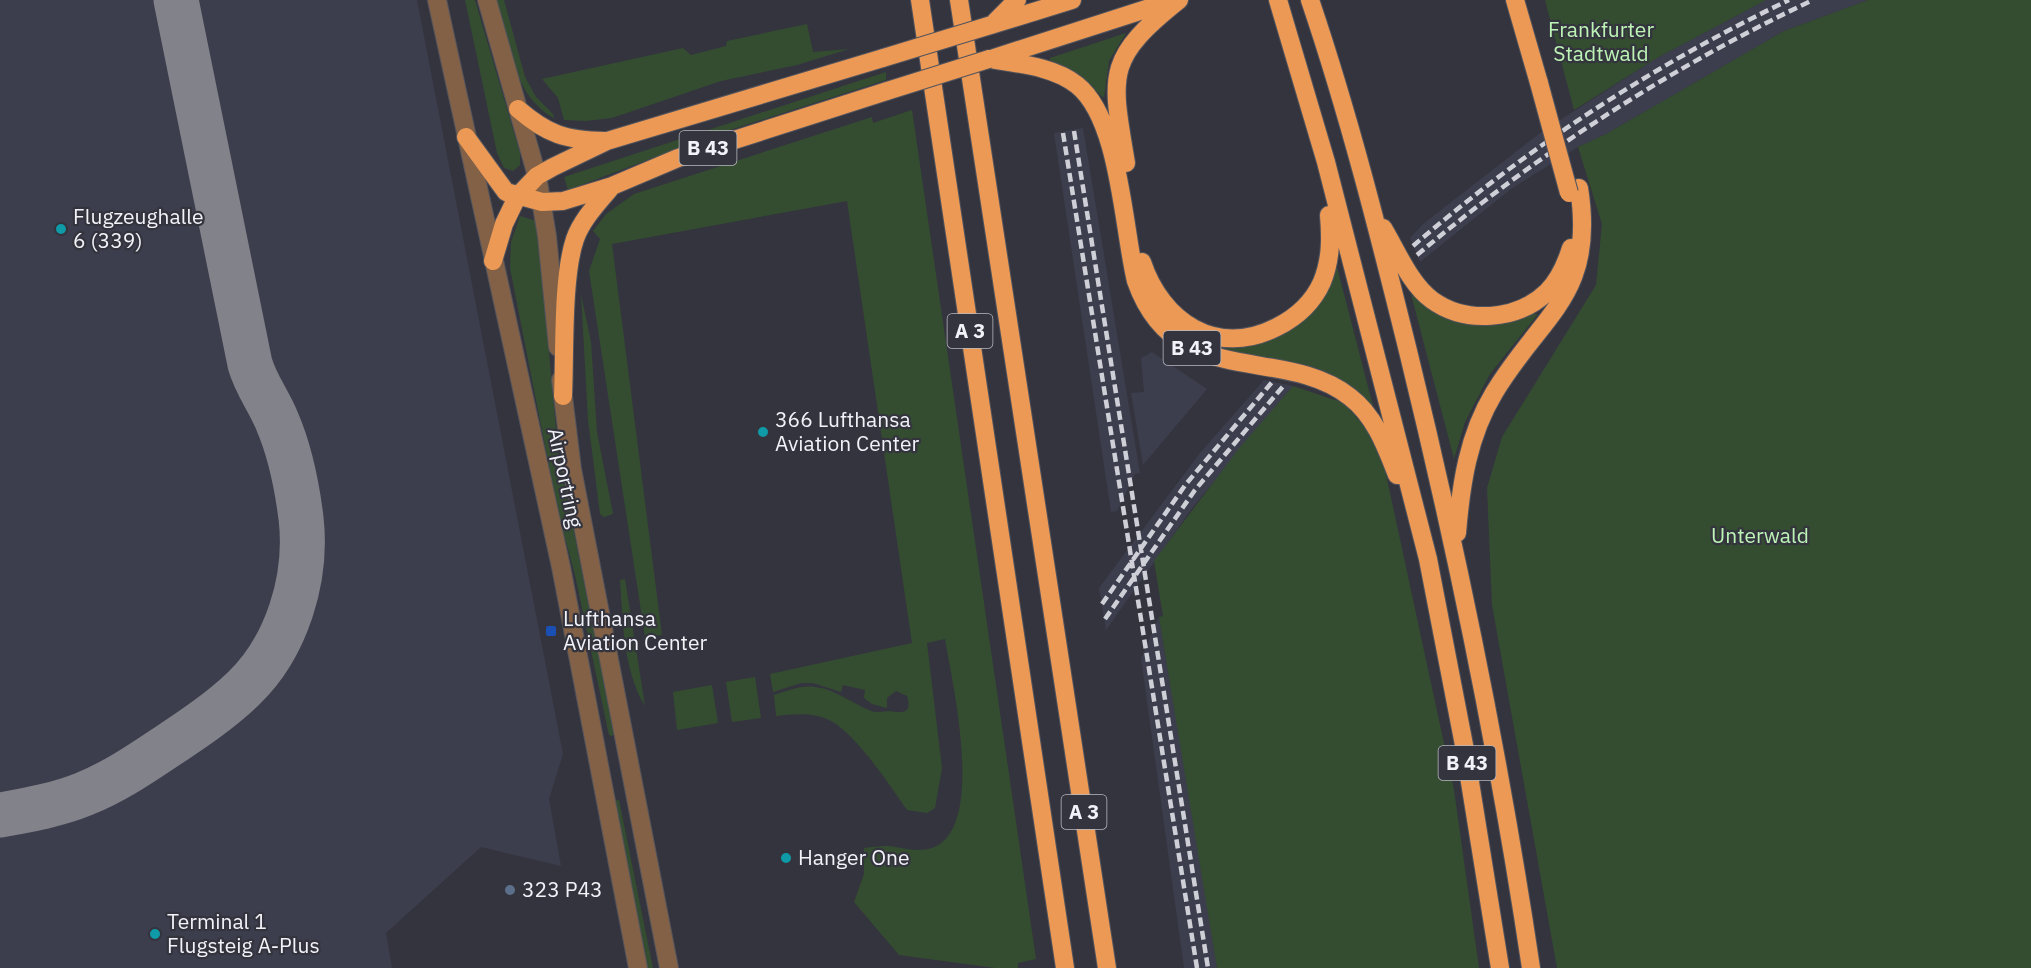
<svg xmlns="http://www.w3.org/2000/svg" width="2031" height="968" font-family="'IBM Plex Sans',sans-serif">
<rect width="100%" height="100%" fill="#34343e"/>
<path fill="#3d3e4d" d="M0,0H417L563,754L549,799L561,866L481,847L386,933L392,968H0Z
M1766,0H1868L1784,31L1606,134L1578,147L1511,189L1420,262L1410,238L1423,224L1540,133L1657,58Z
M1083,128L1140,473L1135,474L1117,511L1111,512L1054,133Z
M1152,352L1207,389L1143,465L1131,393L1144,392L1141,358Z
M1264,380L1293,386L1193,507L1106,630L1099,588L1200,453Z
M1159,617L1202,869L1217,968H1184L1141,658Z"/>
<path fill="#344d31" d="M465,0H475L520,153V165L513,171L504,168L497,153Z
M496,0H504L525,77L536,97L553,114L554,118C513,96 508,41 496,0Z
M1545,0H1766L1657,58L1574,110Z
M1868,0H2031V968H1557L1492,605L1487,488L1502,437L1596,285L1602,224L1578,147L1606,134L1784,31Z
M807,24L813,52L849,49L797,65L721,81L612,118L585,121L564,120L558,98L542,79L683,48L691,55L726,46L727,41Z
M1126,33L1109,61L1104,98L1083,80L1050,61V58Z
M886,72V80L708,137L568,190L564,177Z
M912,110L1036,959L1018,963V968H995L899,955L854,902L864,874V848C871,847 879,846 887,846C903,847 915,853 932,848C987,829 952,682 945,639L927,643L942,768L935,808L927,813L907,810C891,787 856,734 831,721C814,712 795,714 776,716L774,695C787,691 801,685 815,687C835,689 853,704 871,711C878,713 884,711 890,711C901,713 913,714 907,696L896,691L887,698V708L872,704L864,698L865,690L843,685L841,692L813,683H801L773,692L770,674L912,643L847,201L612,244L662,635L645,637L589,271L600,239L593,231L606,214L634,194L872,117L873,123Z
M520,216L537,221L558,451L614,734L612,736L609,735L575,575L558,512L510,268L511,242Z
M1337,267L1373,406L1360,393L1328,374L1213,346L1214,343C1230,343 1249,346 1265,341C1298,332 1325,299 1337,267Z
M581,294L591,342L597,432L613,514L604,517L600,514L588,420Z
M1411,294L1434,310L1538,314L1490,374L1465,422L1454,459Z
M1293,386L1344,403L1374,438L1384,465L1454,790L1479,968H1217L1159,617L1163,616L1154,561L1240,447Z
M625,579L645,706C623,670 623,621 620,580Z
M755,677L761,718L732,722L726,682Z
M712,685L718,723L677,730L673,692Z
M619,800L653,968H644L612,801Z"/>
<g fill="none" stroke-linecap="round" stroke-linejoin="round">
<path stroke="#82828a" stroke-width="45" d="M0,815C28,810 57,805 84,794C114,782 139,765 166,747C193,729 220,711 243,689C287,647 308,578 301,518C297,486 290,451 277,421C269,401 256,385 250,364L176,0"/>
<g stroke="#52535c" stroke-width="20">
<path id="minor" d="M437,0L561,567L638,968
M487,0L537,176L547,236L558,347
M561,380L572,469L669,968"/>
</g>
<g stroke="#52535c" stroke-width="20">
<path id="highway" d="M920,0L1065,968
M959,0L1107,968
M1278,0L1326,162L1428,559L1464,745L1500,968
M1310,0C1349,115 1379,234 1408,351C1458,555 1500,760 1531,968
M1515,0L1539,83
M993,24L1017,0
M991,25L1072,0
M994,58L1168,2
M989,59C1018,64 1053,66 1077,85C1120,119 1123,228 1136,281C1175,392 1283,344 1350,397C1375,416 1386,447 1397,475
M518,109C548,135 566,140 605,141
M466,137L506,192L542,202L563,201L612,186L678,158L887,91
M1126,163C1111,74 1105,59 1179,0
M1383,228C1397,251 1410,284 1432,300C1465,324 1517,321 1547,292C1559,280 1566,264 1571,248
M493,261L504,224L517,197L537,176L553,167L607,141L883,58
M1142,262C1162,322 1216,358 1277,327C1297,317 1313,302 1322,282C1331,260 1331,239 1329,215
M563,396C565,353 562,277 575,239C582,219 599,202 612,186
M1457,533C1461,484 1468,436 1494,393C1542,313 1596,296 1579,188"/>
</g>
<use href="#minor" stroke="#826147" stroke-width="18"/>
<use href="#highway" stroke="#eb9955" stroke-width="18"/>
<path stroke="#cfd0d7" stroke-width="4.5" stroke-dasharray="9 4.5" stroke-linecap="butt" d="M1074,131L1208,968
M1063,133L1197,968
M1413,246C1527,148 1653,65 1789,0
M1417,255C1539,153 1669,68 1813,0
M1102,604L1186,484L1273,381
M1105,619L1195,490L1285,384"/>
<g stroke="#52535c" stroke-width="20" stroke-linecap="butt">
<path id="highway-bridge" d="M883,58L991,25
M1539,83L1569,193
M887,91L989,59"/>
</g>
<use href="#highway-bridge" stroke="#eb9955" stroke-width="18"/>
</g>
<g fill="#0f9aa8" stroke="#34343e" stroke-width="2">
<circle cx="61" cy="229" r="6"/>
<circle cx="763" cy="432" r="6"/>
<circle cx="786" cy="858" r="6"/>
<circle cx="155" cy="934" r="6"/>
</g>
<rect fill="#1a4fb4" stroke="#34343e" stroke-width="2" x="545" y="625" width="12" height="12" rx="3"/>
<circle fill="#5c6f8a" stroke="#34343e" stroke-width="2" cx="510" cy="890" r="6"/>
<g text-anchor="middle" stroke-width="4.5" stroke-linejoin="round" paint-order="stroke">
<g fill="#34343e" stroke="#b9bac1" stroke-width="1.5">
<rect x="679.5" y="131" width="57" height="34" rx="4.5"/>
<rect x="947.5" y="314" width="45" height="34" rx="4.5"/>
<rect x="1163.5" y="331" width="57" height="34" rx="4.5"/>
<rect x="1438.5" y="746" width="57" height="34" rx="4.5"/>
<rect x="1061.5" y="795" width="45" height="34" rx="4.5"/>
</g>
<g font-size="20" font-weight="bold" fill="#f2f3f9">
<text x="708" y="155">B 43</text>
<text x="970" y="338">A 3</text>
<text x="1192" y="355">B 43</text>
<text x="1467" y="770">B 43</text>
<text x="1084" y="819">A 3</text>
</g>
<g font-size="21" fill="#bdf4b6" stroke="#34343e">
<text x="1601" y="37">Frankfurter<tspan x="1601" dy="24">Stadtwald</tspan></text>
<text x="1760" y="543">Unterwald</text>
</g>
<g font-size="21" fill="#f2f3f9" stroke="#34343e" text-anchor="start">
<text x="73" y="224">Flugzeughalle<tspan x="73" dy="24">6 (339)</tspan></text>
<text x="775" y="427">366 Lufthansa<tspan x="775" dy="24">Aviation Center</tspan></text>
<text x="563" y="626">Lufthansa<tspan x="563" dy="24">Aviation Center</tspan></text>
<text x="798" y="865">Hanger One</text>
<text x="522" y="897">323 P43</text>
<text x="167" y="929">Terminal 1<tspan x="167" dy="24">Flugsteig A-Plus</tspan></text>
</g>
<g font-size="21" fill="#f2f3f9" stroke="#34343e">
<text transform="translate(565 478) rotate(78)" y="7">Airportring</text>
</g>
</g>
</svg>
